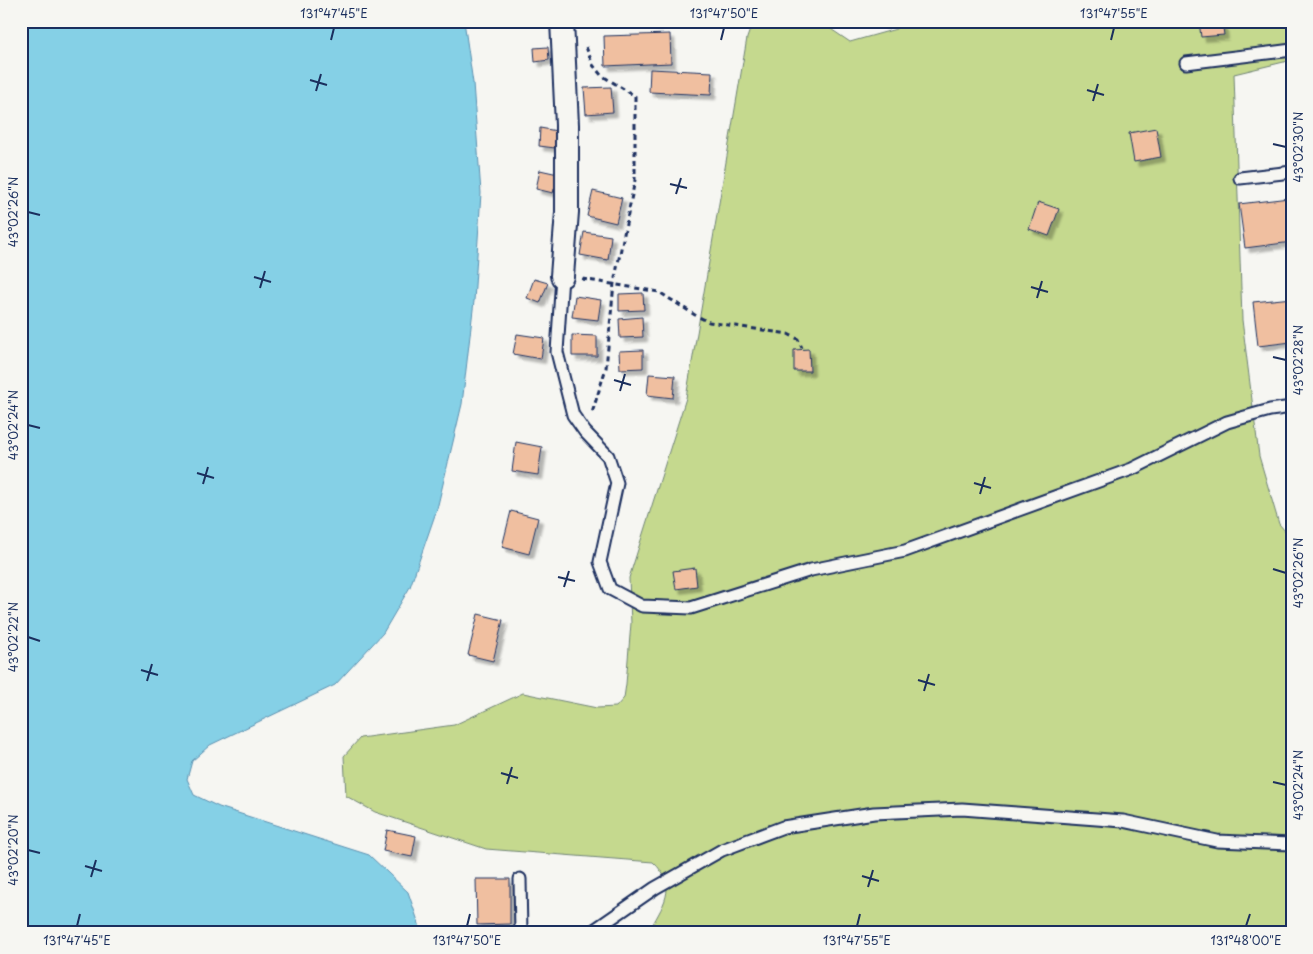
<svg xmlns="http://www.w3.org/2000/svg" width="1313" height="954" font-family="'Playpen Sans',sans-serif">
<defs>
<filter id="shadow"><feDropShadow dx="4.5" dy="4.5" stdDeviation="1" flood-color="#0004"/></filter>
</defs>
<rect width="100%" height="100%" fill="#f6f6f2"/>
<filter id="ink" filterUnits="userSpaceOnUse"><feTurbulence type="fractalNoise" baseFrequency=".02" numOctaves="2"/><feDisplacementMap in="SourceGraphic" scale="10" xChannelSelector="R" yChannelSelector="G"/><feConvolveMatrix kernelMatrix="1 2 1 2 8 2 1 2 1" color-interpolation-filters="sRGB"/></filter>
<g filter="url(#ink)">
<path fill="#c5d98e" stroke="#708476" d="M753,21H819L850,42L896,29L902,21H1292V60L1234,74L1242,320L1259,456L1279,524L1292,539V933H648C662,906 680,887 653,862L486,849L375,812L346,796L344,756L360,738L454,725L523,693L597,708L616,707L624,698L626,684L631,623L629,578L686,398L747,38Z"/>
<path fill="#85d0e6" stroke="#5b90b0" d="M21,21H464L473,83L481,193L474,301L462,404L437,509L410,587L383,633L335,685L210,745L192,761L187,779L194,795L219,807L369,855L408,892L422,933H21Z"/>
<path fill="#f0bfa0" stroke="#1b2f5e" filter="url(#shadow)" d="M1199,21H1222L1224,35L1201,37Z
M670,34L671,63L605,66L604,36Z
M548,47L549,60L535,62L534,48Z
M650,69L712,72L711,95L649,92Z
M611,87L613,112L586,114L584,88Z
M540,128L557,131L555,148L539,146Z
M1156,128L1161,157L1134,162L1129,133Z
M540,170L558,174L553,193L536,189Z
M593,191L622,198L616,223L587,216Z
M1289,198L1292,242L1245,248L1239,204Z
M1038,202L1059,209L1049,236L1029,229Z
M584,232L611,236L608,260L580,255Z
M534,279L548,283L540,303L527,298Z
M643,293L644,310L619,311V294Z
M575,296L601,300L598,320L572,317Z
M1292,298V342L1258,346L1253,302Z
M642,317L643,337L620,338L619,319Z
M517,334L544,338L541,359L513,354Z
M572,335L597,336V356H572Z
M809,349L810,371H794V350Z
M643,350V368L620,369L619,351Z
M649,374L675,376L673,398L647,395Z
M516,442L542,447L538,475L512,471Z
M511,511L538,518L529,554L502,547Z
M695,568L697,586L676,589L673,571Z
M478,614L503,620L493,661L468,655Z
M387,830L416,836L412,857L383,851Z
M476,879H510V924L477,925Z"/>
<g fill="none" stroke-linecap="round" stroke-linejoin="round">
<g stroke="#1b2f5e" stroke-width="15">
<path id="lane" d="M1186,63L1292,50
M1240,178L1292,172
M562,276L557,352L573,415L585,432L608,456L617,483L600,562L610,589L642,606L691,608L811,570L905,551L1132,469L1227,422L1270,410L1292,407
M520,879L521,933
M590,933L655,888L722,850L783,827L874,813L962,809L1123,821L1217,841L1292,844"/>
</g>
<g stroke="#1b2f5e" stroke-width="26">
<path id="street" d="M562,276L567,212V125L562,21"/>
</g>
<path stroke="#1b2f5e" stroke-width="3" stroke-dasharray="5 4" stroke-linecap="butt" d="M586,47L593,65L601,75L635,96V180L614,283L606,368L592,413
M582,279L659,292L695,315L709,322L788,334L798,339L802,348"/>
<use href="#lane" stroke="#f6f6f2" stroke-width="11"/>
<use href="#street" stroke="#f6f6f2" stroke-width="22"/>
</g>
</g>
<path fill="none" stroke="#1b2f5e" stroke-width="2" d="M331,40L334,28M721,40L724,28M1111,40L1114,28M310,80L327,85M1087,90L1104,95M316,91L321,74M1093,101L1098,84M1273,144L1286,147M670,184L687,188M676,194L681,178M28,212L40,215M254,277L271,282M1031,287L1048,292M260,288L265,271M1037,298L1042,281M1273,357L1286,360M614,380L631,385M620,391L625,374M28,425L40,428M197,473L214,478M974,483L991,488M203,484L208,467M980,494L985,477M1273,569L1286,573M558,577L575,581M564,587L569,571M28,637L40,641M141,670L158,675M918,680L935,685M147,681L152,664M924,691L929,674M501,773L518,778M1273,782L1286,785M507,784L512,767M28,850L40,853M85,866L102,871M862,876L879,881M91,877L96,860M868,887L873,870M77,926L80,914M467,926L470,914M857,926L860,914M1246,926L1250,914"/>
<rect width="1313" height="954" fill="none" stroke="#f6f6f2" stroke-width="55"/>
<rect x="28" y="28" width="1258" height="898" fill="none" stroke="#1b2f5e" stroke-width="2"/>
<g font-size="12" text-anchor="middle" fill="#1b2f5e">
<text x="334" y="18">131°47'45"E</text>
<text x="724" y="18">131°47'50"E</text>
<text x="1114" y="18">131°47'55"E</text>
<text transform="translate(1299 147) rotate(-90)" y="4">43°02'30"N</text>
<text transform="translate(14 212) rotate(-90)" y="4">43°02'26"N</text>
<text transform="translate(1299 360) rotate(-90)" y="4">43°02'28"N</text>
<text transform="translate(14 425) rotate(-90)" y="4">43°02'24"N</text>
<text transform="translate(1299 573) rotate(-90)" y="4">43°02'26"N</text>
<text transform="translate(14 637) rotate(-90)" y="4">43°02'22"N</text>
<text transform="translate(1299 785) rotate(-90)" y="4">43°02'24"N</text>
<text transform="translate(14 850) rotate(-90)" y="4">43°02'20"N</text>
<text x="77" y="945">131°47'45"E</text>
<text x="467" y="945">131°47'50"E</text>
<text x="857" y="945">131°47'55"E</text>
<text x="1246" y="945">131°48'00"E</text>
</g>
</svg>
